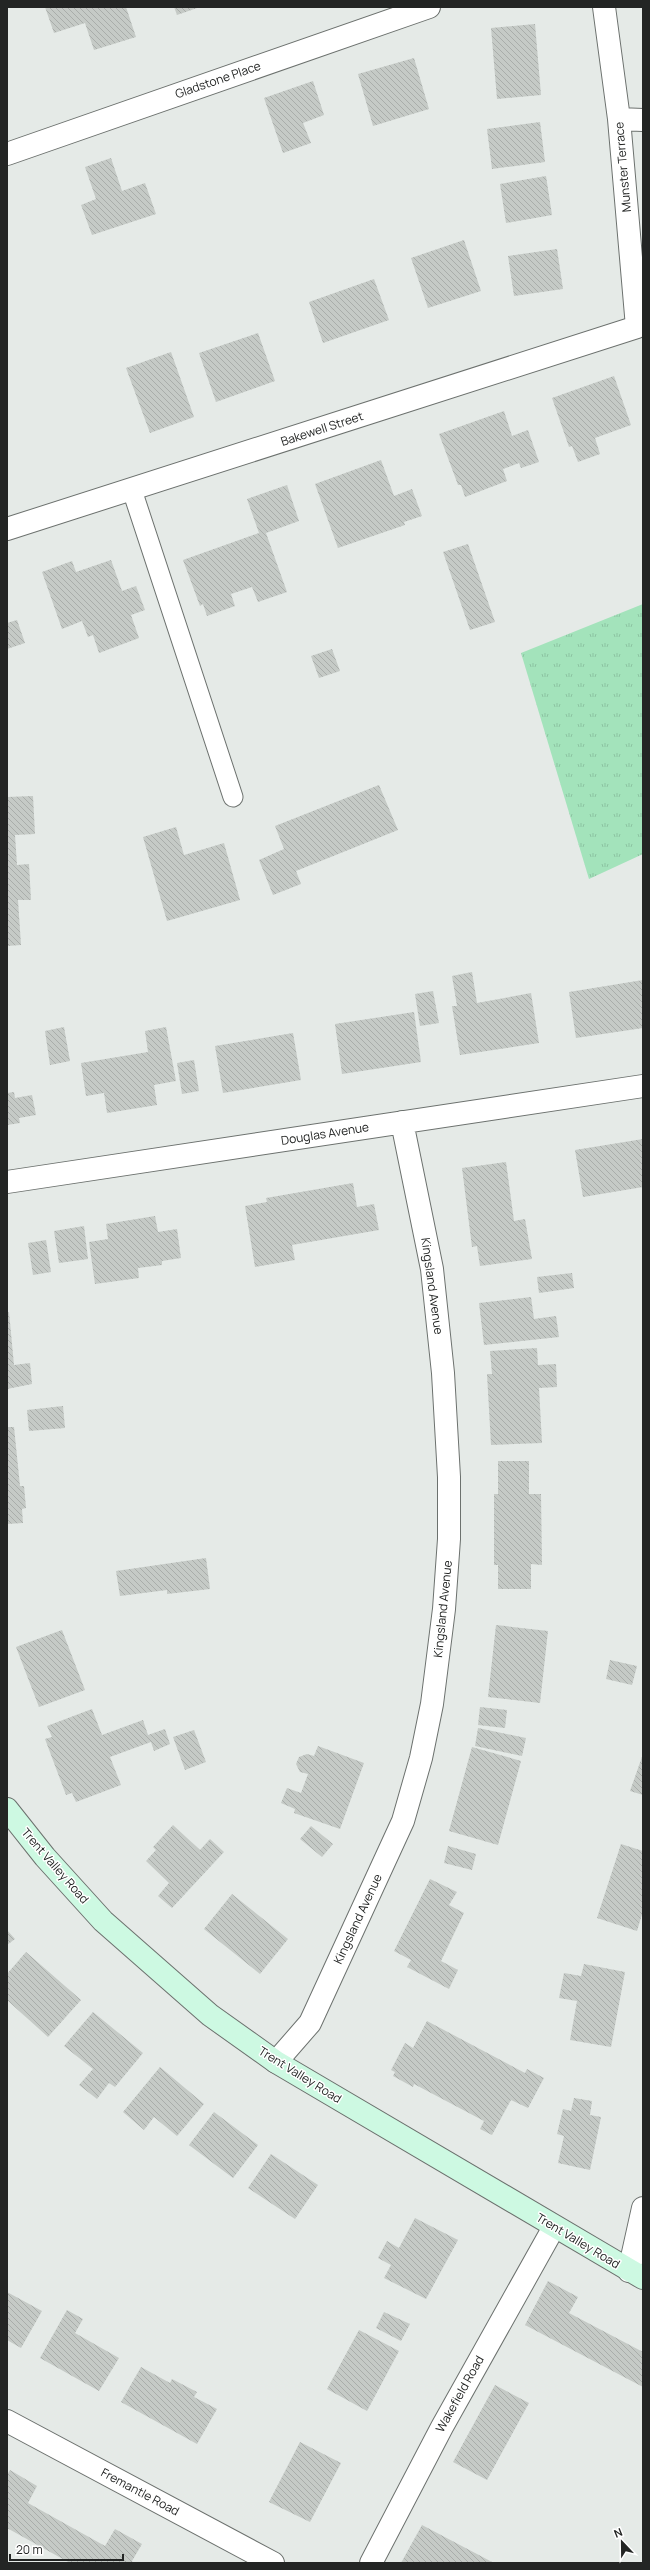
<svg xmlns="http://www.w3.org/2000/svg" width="650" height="2570" font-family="Manrope,sans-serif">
<defs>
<pattern id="grass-tufts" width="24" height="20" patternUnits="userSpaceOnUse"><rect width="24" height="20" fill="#a3e3bb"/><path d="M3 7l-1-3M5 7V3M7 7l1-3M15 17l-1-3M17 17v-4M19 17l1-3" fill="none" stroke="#8cc3a1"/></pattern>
<pattern id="building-back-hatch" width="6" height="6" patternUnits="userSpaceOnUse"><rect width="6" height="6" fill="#c5cac6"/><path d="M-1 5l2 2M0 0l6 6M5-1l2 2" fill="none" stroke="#a9adaa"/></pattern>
</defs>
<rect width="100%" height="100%" fill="#e5eae7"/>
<path fill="url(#grass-tufts)" d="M643,604V854L589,879L521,653Z"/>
<path fill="url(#building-back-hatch)" d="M45,7H126L136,37L94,50L85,23L54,33Z
M174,7H200L177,15Z
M535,24L541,95L497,99L491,28Z
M414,58L429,109L373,126L358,74Z
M313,81L324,115L303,123L311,143L283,153L264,98Z
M540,122L545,162L492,169L487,129Z
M111,158L122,191L145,183L156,214L92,235L81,205L96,199L85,167Z
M546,176L552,215L506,223L500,184Z
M464,240L481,291L428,308L411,258Z
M557,249L563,289L514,296L508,256Z
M374,279L389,320L323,343L309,302Z
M258,333L275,381L216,402L199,353Z
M171,352L194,417L150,433L126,368Z
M614,376L631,425L595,438L600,454L578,462L572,446L569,447L552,398Z
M504,411L512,436L528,430L539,462L521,468L519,463L503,469L507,481L465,497L461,485H458L439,434Z
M381,460L394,496L412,489L422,516L404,522L405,525L338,548L315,484Z
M287,485L299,521L266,533L287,592L258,602L252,587L231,594L235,606L207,616L203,604L200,606L183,560L259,533L247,499Z
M468,544L495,622L470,630L443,552Z
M111,560L122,591L136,586L145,610L131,615L139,638L99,653L93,635L88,637L82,621L62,629L42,572L72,561L76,572Z
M17,620L25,643L7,649V623Z
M332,649L340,671L319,678L311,656Z
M379,785L398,830L296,871L301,884L273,895L259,860L284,849L275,826Z
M33,796L35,834L15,835L17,865L29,864L31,900H18L21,945L7,946V797Z
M176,827L184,855L224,843L240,900L167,921L143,837Z
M472,972L477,1003L531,993L539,1043L460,1055L452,1006H457L452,976Z
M643,980V1028L576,1038L569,992Z
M433,991L439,1023L420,1026L415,994Z
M414,1012L421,1062L342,1074L335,1024Z
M64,1027L70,1061L50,1065L45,1031Z
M166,1027L176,1081L154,1085L157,1105L107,1113L104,1093L86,1096L81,1063L148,1052L145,1031Z
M293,1033L301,1080L223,1093L215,1046Z
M194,1060L199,1091L182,1094L177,1063Z
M14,1092L15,1098L32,1095L36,1115L19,1118L20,1123L7,1125V1093Z
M643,1139V1187L583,1197L575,1150Z
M506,1162L514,1221L525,1219L532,1259L480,1266L477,1246L472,1247L462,1168Z
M353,1183L357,1207L374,1204L379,1230L292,1245L295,1260L255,1267L245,1206L267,1202L266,1198Z
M155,1216L158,1232L177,1229L181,1258L162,1261V1265L138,1268L139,1278L95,1284L89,1242L108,1239L106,1224Z
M84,1226L88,1259L59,1263L54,1231Z
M46,1240L51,1272L33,1275L28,1243Z
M572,1273L574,1288L539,1293L537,1277Z
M531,1297L534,1319L556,1316L559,1337L484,1345L479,1303Z
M7,1312H9L14,1365L30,1363L32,1384L7,1389Z
M537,1348L538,1365L556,1364L557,1387L539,1388L542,1443L491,1445L487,1374H492L490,1351Z
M63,1406L65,1428L29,1431L27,1410Z
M7,1427H14L20,1486H24L26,1508L22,1509L23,1523L7,1524Z
M498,1461H529V1494H541L542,1565L531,1564V1589H498V1565H494V1494H498Z
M206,1558L210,1589L167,1594V1590L120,1596L116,1571Z
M496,1625L548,1631L540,1703L488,1697Z
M62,1630L85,1690L39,1707L16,1647Z
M610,1660L637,1666L632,1685L606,1679Z
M480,1707L507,1710L505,1728L478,1725Z
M92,1709L102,1735L143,1720L148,1735L165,1729L170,1744L154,1751L151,1742L110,1757L121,1785L76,1802L72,1793L66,1795L45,1739L52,1737L47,1726Z
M478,1728L526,1738L522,1756L475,1746Z
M194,1730L206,1762L185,1770L173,1737Z
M318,1746L364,1763L340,1829L294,1813L295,1809L281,1803L287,1788L301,1793L308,1774L300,1772L296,1764L299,1757L307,1754L314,1756Z
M472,1747L521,1761L498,1845L449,1831Z
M643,1754V1795L630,1791Z
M173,1825L200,1850L210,1839L224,1852L172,1908L158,1896L169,1883L146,1861L156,1850L153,1847Z
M311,1826L333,1844L322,1857L300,1839Z
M621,1844L643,1851V1911L637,1931L597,1918Z
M448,1846L476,1854L472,1870L444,1863Z
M430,1879L457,1892L449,1905L464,1913L441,1961L458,1970L449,1989L407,1967L411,1960L394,1951Z
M232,1894L288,1939L260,1974L204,1929Z
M7,1930L15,1939L7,1945Z
M26,1952L81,2000L48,2037L7,2000V1974Z
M584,1964L625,1972L611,2047L570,2040L577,2001L559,1998L564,1973L581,1976Z
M93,2012L143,2053L115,2087L109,2083L97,2099L79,2085L93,2069L64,2046Z
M427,2021L525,2073L527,2069L544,2078L528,2108L511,2100L492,2135L480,2129L484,2121L414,2084L413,2087L393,2076L395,2072L391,2070L405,2043L413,2048Z
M160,2067L204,2104L177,2136L154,2117L144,2130L123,2112Z
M574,2098L592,2101L590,2115L601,2117L590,2170L558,2163L564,2136L557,2134L563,2109L571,2111Z
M214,2112L258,2145L233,2178L189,2145Z
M271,2154L318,2185L295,2219L248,2188Z
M415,2218L458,2240L426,2299L384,2278L391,2265L378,2258L387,2241L399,2248Z
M548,2281L578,2297L569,2313L643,2352V2387L525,2325Z
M7,2292L42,2311L21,2348L7,2340Z
M67,2310L83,2319L75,2333L119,2358L99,2391L40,2358Z
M384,2312L410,2324L401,2341L376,2328Z
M359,2330L399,2351L367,2411L327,2389Z
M141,2367L170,2383L172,2379L197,2392L194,2397L217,2409L197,2444L121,2402Z
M495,2385L529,2403L487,2480L453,2462Z
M300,2442L341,2463L310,2522L269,2502Z
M10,2470L37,2486L28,2503L105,2546L115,2529L142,2544L132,2561L133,2563H70L7,2528V2475Z
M422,2525L494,2563H401Z"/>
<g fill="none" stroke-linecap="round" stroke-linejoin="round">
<g stroke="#6c716e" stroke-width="21">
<path id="lane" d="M132,490L233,797"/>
</g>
<g stroke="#6c716e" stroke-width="24">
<path id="street" d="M619,119L643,120
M7,154L429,7
M7,529L637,327L619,119L604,7
M7,1182L643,1086
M276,2062L310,2023L403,1821L421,1758L432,1704L444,1609L449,1539V1477L443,1373L432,1269L402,1122
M629,2271L643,2208
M7,2421L273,2563
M371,2563L442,2427L554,2227"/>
</g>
<g stroke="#6c716e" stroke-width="24">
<path id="secondary" d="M7,1809L45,1857L103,1921L210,2015L276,2062L643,2278"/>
</g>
<use href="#lane" stroke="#fff" stroke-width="19"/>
<use href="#street" stroke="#fff" stroke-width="22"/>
<use href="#secondary" stroke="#cdf9e2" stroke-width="22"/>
</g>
<g text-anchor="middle" stroke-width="3" stroke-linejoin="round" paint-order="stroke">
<g font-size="12" fill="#232524" stroke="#fff">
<text transform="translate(218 80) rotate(-19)" y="4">Gladstone Place</text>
<text transform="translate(623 167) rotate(-95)" y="4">Munster Terrace</text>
<text transform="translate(322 429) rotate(-18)" y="4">Bakewell Street</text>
<text transform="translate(325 1134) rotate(-9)" y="4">Douglas Avenue</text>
<text transform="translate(432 1286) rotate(82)" y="4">Kingsland Avenue</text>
<text transform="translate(443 1609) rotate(-84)" y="4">Kingsland Avenue</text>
<text transform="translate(55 1866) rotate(49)" y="4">Trent Valley Road</text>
<text transform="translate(358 1919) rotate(-65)" y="4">Kingsland Avenue</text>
<text transform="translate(300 2075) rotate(32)" y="4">Trent Valley Road</text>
<text transform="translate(578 2241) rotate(31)" y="4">Trent Valley Road</text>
<text transform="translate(460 2394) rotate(-61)" y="4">Wakefield Road</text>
<text transform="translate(140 2492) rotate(28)" y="4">Fremantle Road</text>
</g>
</g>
<rect width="650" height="2570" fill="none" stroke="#232524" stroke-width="16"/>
<g transform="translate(622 2542) rotate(338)" stroke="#ffffff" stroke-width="3" paint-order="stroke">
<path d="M0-3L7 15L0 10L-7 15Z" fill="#232524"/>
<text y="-6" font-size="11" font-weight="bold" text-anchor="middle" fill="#232524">N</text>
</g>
<path d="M10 2554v6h113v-6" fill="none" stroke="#232524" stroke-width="2"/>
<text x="16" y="2554" font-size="12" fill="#232524" stroke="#ffffff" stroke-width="3" paint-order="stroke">20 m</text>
</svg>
